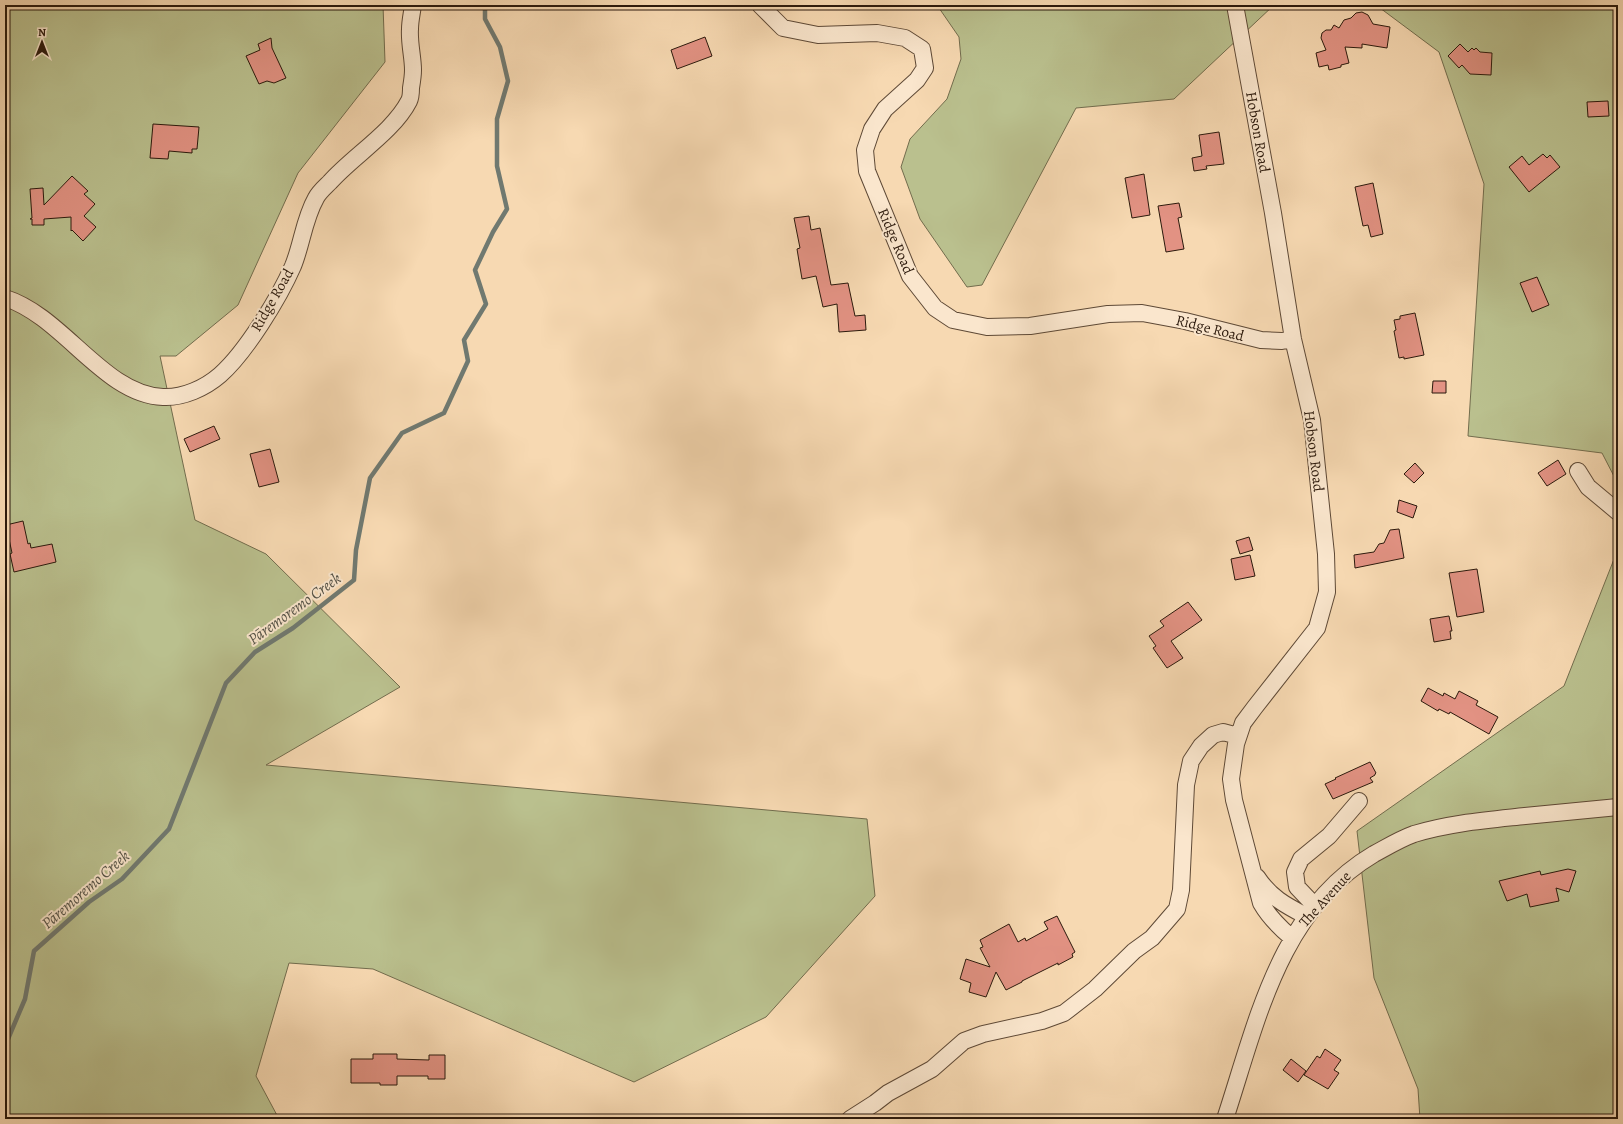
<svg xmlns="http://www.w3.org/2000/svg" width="1623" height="1124" font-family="Alegreya,serif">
<rect width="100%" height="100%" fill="#f7d9b2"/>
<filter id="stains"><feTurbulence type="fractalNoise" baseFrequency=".005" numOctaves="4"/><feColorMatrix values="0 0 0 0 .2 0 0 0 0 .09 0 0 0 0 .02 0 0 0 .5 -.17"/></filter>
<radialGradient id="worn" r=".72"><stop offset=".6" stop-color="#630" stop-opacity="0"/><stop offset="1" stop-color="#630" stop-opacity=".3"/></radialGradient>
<path fill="#bac08e" stroke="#726c4d" d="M5,5H383L385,62L298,173L238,305L176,356H160L195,520L266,554L400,687L266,765L867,819L875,896L766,1017L634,1082L373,969L289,963L256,1076L279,1119H5Z
M932,5H1274L1174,99L1076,108L982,285L967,287L920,219L901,167L910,139L947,99L961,59L959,37L939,8Z
M1376,5H1618V484L1602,453L1468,436L1484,184L1439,52Z
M1618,549V1119H1420L1418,1089L1374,978L1357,831L1564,686Z"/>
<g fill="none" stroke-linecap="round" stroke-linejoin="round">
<path stroke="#707970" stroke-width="4.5" d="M5,1046L25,999L34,951L89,902L122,879L169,829L226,683L255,652L293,628L354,580L356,550L370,478L402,433L444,413L468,361L464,340L486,304L475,270L493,232L507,209L497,166V119L508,81L500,47L485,19V5"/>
</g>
<path fill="#e29283" stroke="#2b190c" d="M1362,12L1368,15L1373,24L1390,27L1387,48L1362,44V48L1345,47L1349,63L1341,65V67L1329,70L1328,65L1319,67L1316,53L1326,50L1321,38L1322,33L1326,30H1331L1334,25L1339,28L1344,20L1351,18L1356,13Z
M705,37L712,56L677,69L671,50Z
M271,38L272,48L286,78L274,83L267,81L259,84L246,56L260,50L258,44Z
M1460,44L1468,52L1472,48L1474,50L1476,48L1480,52L1492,53L1491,75L1470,74L1462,65L1459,68L1448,56Z
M1608,101L1609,116L1588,117L1587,102Z
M153,124L199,127L197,149H192V153L169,151L168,159L150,158Z
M1219,132L1224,164L1206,166L1207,169L1194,171L1192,158L1202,156L1199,135Z
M1543,154L1547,158L1550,155L1560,167L1529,192L1509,167L1522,156L1529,165Z
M1144,174L1150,215L1132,218L1125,178Z
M72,176L88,191L84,194L95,204L84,216L96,227L83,241L72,230L71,231V217L44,219V225H32V219H30L32,218L30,189L43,188L44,205Z
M1373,183L1383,234L1371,237L1368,225L1363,226L1355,187Z
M1179,203L1182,217L1178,218L1184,249L1166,252L1158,206Z
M809,216L811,230L820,228L831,285L848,283L855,316L865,315L866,330L839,332L837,304L823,307L816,276L802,279L797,249L800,248L794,218Z
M1537,277L1549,305L1532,312L1520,283Z
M1415,313L1424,355L1404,359V357L1399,358L1394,331L1396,330L1394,320L1400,319V316Z
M1433,381H1446V393H1432Z
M214,426L220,439L190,452L184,439Z
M270,449L279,482L259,487L250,454Z
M1558,460L1566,474L1547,486L1538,473Z
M1415,463L1424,473L1414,483L1404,474Z
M1399,500L1417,506L1413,518L1397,512Z
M23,521L28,544L30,543L31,548L52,544L56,562L14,572L10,554L12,553L6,525Z
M1399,529L1404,558L1355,568L1354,555L1374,552L1379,544L1384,543L1390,530Z
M1249,537L1253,550L1240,554L1236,541Z
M1250,555L1255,576L1235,580L1231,559Z
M1477,569L1484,612L1457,617L1449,573Z
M1188,602L1202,620L1171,641L1183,658L1167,668L1153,648L1156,646L1149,636L1164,626L1160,621Z
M1449,616L1452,631H1450L1451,639L1434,642L1430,619Z
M1428,688L1443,696L1444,693L1455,699L1459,691L1478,701L1476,705L1498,717L1489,734L1450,712L1449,714L1439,709L1438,711L1421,701Z
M1370,762L1376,773L1375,774V775L1370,778L1373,782L1333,799L1325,784L1336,779L1335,778Z
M1568,869L1576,871L1569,892L1556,888L1559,901L1530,907L1527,894L1507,901L1499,881L1540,871L1541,875Z
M1057,916L1075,952L1072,954L1073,957L1058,965V963L1022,981V982L1006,990L996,972L986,997L969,992L971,983L960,979L966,959L990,967L980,948L983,947L980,940L1009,924L1018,942L1025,938L1026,941L1048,929L1044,922Z
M1325,1049L1341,1060L1334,1070L1339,1073L1328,1089L1304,1075L1317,1056L1320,1058Z
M373,1054H397V1059L429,1060V1055H445V1079H428V1076H397V1085H380V1083H351V1059H373Z
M1291,1059L1306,1071L1298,1082L1283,1070Z"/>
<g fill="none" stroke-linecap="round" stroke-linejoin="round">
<g stroke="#5e4936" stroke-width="18">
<path id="minor" d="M760,5L783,28L818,35L877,33L905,38L922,49L925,68L917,80L885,109L872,129L865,150L867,171L910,276L935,308L953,320L987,327L1030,326L1108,314L1142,313L1185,321L1261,340L1282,341L1293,339
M1235,5L1273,213L1293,339L1312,420L1326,554L1327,592L1317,628L1255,707L1243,723L1236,744L1231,779L1234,800L1261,903C1269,917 1279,927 1292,938
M5,298C63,316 104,395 163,397C183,398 205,388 220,375C246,352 279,298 293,266C302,244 304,219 316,198C319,192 325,187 330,182C353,156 393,132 409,101C411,97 411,92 411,88C412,82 413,76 413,70C413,57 409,43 410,29C410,21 412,13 413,5
M1578,471L1588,487L1618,512
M1257,877C1270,897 1285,905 1306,916
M1315,906L1297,887L1295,872L1301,859L1329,836L1359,801
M850,1119L875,1103L888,1093L932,1069L964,1041L983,1034L1042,1021L1064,1013L1095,989L1134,951L1152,938L1177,909L1181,890L1186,785L1191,761L1201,746L1213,735L1223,732L1238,736
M1225,1119C1257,1022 1279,910 1374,854C1387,847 1400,839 1414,834C1450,823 1488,820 1525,816C1556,813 1587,810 1618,807"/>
</g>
<use href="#minor" stroke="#fae6cd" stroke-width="16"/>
</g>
<g text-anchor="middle" stroke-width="4" stroke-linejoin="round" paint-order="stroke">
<g font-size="15" fill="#2b190c" stroke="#fae6cd">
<text transform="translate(1258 132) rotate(80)" y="5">Hobson Road</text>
<text transform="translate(896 241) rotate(67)" y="5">Ridge Road</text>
<text transform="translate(272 300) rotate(-60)" y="5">Ridge Road</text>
<text transform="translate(1210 328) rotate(14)" y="5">Ridge Road</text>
<text transform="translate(1314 451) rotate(83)" y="5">Hobson Road</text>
<text transform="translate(1325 899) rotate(-48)" y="5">The Avenue</text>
</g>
<g font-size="16" font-style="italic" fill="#535146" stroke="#fae6cd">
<text transform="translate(294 608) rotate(-36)" y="6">Pāremoremo Creek</text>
<text transform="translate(85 889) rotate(-41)" y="6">Pāremoremo Creek</text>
</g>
</g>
<rect width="1623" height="1124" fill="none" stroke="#f7d9b2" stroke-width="20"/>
<rect x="6" y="6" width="1611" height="1112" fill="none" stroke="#2b190c" stroke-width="2"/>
<rect x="10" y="10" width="1603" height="1104" fill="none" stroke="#2b190c"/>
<g transform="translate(42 42)" stroke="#fae6cd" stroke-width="3" paint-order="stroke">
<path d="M0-3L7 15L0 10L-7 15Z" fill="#2b190c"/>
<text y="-6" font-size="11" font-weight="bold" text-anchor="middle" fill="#2b190c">N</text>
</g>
<rect width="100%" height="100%" filter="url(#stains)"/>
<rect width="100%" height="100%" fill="url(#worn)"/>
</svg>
